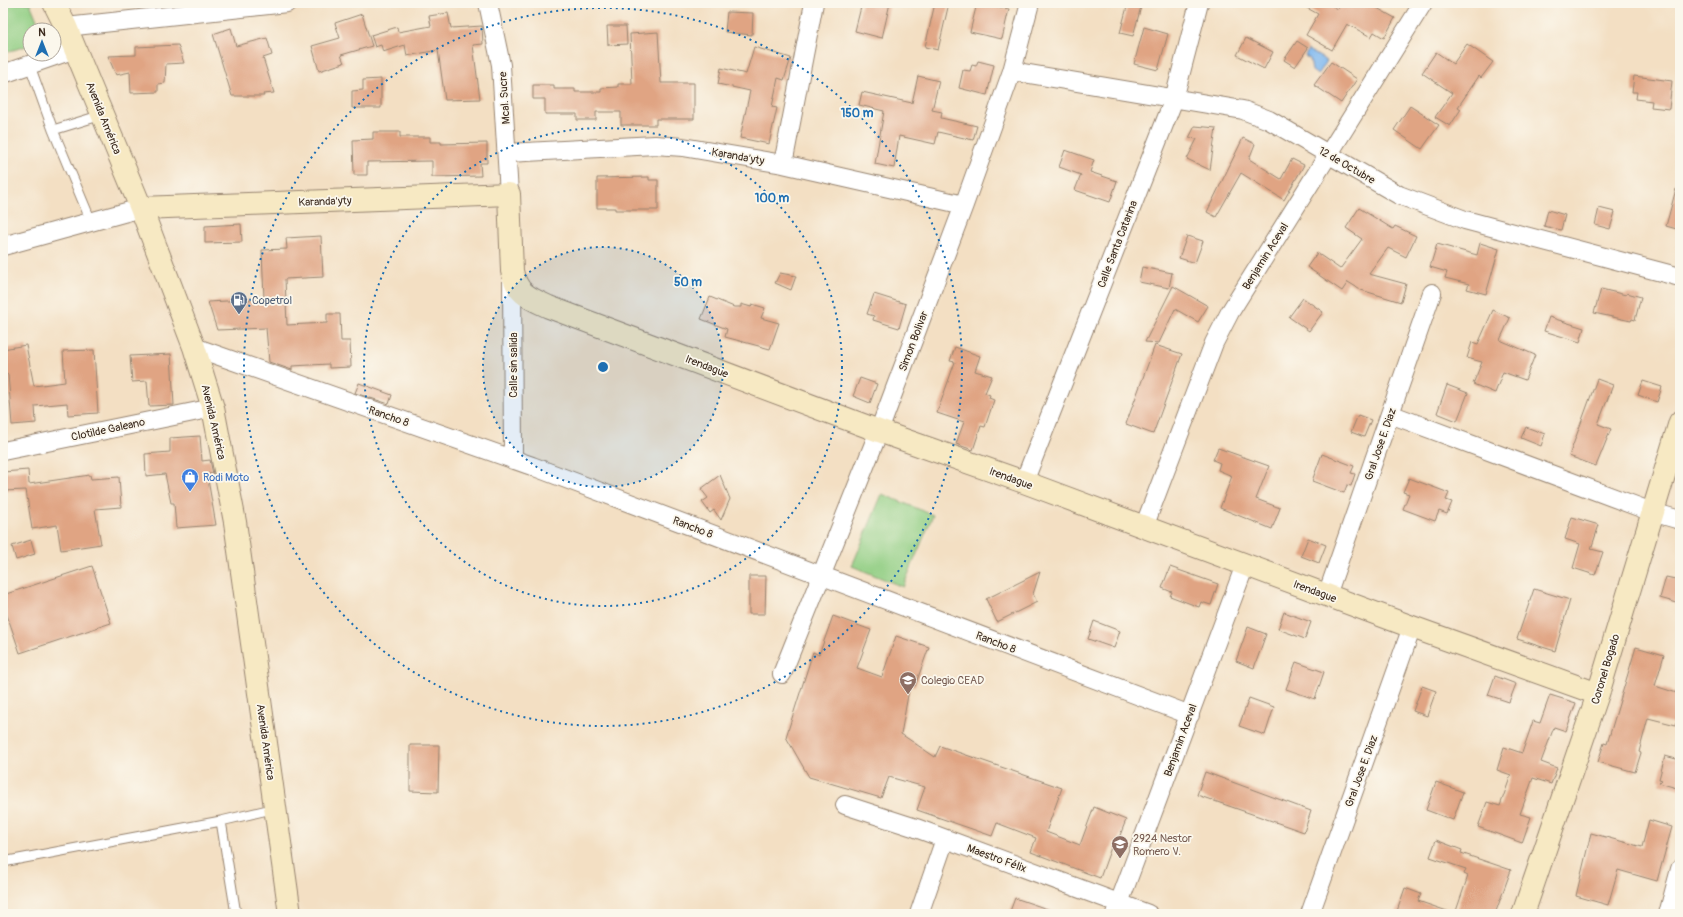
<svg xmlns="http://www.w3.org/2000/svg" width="1683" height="917" font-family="Pangolin,sans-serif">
<rect width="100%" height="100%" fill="#fbf7ec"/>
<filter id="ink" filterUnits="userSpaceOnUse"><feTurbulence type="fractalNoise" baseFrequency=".025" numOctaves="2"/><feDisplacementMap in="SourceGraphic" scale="8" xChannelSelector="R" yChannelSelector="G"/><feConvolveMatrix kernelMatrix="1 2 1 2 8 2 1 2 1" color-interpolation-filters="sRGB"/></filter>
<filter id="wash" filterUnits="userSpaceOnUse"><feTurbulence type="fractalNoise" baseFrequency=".012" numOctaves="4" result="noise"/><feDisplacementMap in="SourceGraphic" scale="16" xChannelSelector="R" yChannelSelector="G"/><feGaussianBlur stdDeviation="0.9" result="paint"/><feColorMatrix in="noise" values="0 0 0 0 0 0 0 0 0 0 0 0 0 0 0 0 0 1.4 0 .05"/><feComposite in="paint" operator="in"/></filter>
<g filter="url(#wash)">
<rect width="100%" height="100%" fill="#f3dfc3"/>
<path fill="#91ce83" stroke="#667c50" d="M3,3H30L41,30H30V45L3,53Z
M882,494L933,515L903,587L852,566Z"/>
<path fill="#7eb7ef" stroke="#5c7086" d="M1308,50L1327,61L1318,75L1312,71L1310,59L1305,56Z"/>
<g id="blocks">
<path fill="#e0a483" d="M862,3H890L882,38L855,31Z
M935,3H949L938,50L925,47Z
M977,3L1009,9L1002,39L970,32Z
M1128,3H1142L1133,36L1120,33Z
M1298,3H1327L1338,9L1341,3H1368L1395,18L1384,38L1374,32L1371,37L1347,24L1332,50L1306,35L1318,14Z
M727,12L753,13L752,35L725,32Z
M448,13L451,28L482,26L483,44L473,45L480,99L445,100L438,50L407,56L405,45L383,52L381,45L375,47L371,35L397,27L398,32L431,26L429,16Z
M362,14L372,46L341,55L344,63L319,71L312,46L340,38L335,23Z
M607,26H626L627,44L608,45Z
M1144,27L1168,34L1158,70L1134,64Z
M231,28L236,46L267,38L272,55L263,58L274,93L263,94L264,96H232L213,34Z
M658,32L661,83H694V119H656V125H621V112H596V120H577V114H545V99H533V85H554V89H575V92H601V88L618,87V84H632L630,34Z
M1246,38L1273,52L1264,69L1237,55Z
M1297,41L1308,48L1295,67L1284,60Z
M1467,44L1493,62L1481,78L1479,76L1458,107L1461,109L1450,126L1435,117L1452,93L1422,73L1436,52L1453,64Z
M178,45L184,63L166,64L165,83L158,84V92L131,93L130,72L116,75L108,56L136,55V47Z
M754,47L791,58L784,80L778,78L772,107L777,108L769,144L740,138L750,91L718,84L721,68L746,74Z
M978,61L994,65L987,95L959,88L963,70L970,71L972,65L976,66Z
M1331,62L1357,79L1341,103L1314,85Z
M918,76L939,81L932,110L942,112L941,118L977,126L973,140L938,132L935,144L899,136L894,168L875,164L884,111L859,105L862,92L912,103Z
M1634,76L1672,81L1669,109L1651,107L1652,101L1636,99L1637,92H1632Z
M381,79V108H352V91L363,90V80Z
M1410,106L1439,125L1422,149L1394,130Z
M1195,126L1216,128L1210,170L1187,159L1197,139L1189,138Z
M373,132H400V137H430V142H441V144L487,143V163H480L481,176L432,177V161L367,162V175H354L353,140L373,139Z
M1243,138L1255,144L1249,159L1281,179L1292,159L1304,165L1284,200L1241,173L1216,217L1207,212Z
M1065,150L1094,160L1090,172L1117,181L1110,202L1075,190L1081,175L1059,167Z
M649,177V180H658V210H615V208H597V178Z
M1676,189L1680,190V230L1666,226Z
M1359,208L1393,229L1395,226L1416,236L1406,257L1388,248L1369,274L1406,284L1401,302L1361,290L1348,282L1342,291L1307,267L1317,253L1340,269L1362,239L1346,228Z
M1599,208L1615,212L1610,229L1595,225Z
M1548,210L1565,215L1561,230L1544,226Z
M241,224L242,242L205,243V226Z
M321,236L323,277L285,279L287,325L327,323V314H340L341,341H350L351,367L329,368V364L292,366V370L269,362L266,328L217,330L208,302L264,299L262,250L287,249L286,238Z
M1187,236L1203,241L1195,263L1179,258Z
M1480,243L1499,249L1486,294L1467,289L1469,284L1445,278L1447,272L1430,267L1437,244L1477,255Z
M1142,267L1172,273L1169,288L1139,282Z
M780,273L796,276L791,290L775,283Z
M1173,286L1208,306L1198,322L1175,309L1159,343L1145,342Z
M1601,289L1626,295L1627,293L1641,297L1635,320L1632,319L1631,321L1594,313Z
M874,294L906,304L899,328L873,320L874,316L867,314Z
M710,297L734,307H741V304L751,307L752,304L765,308L761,318L779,323L770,349L725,337L727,329L701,319Z
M1303,298L1323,312L1309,331L1289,317Z
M1493,310L1510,318L1500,340L1535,355L1525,380L1503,372L1495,393L1473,384L1482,362L1467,358L1472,342L1478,344Z
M1549,317L1584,328L1580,342L1544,331Z
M26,345L34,386L65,382L63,351L94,350L98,413L68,415L67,403L35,406L36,423L12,425L8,374L3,375V349Z
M1155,345L1182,354L1153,434L1126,424Z
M955,347L980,356L975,371L992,376L985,393L990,395L989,398L994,400L985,427L981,426L973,450L956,444L964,422L937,413L955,362L950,361Z
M171,354L174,405L149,406L147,381L132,382L130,356Z
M860,378L877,384L870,403L853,396Z
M1597,379L1613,385L1598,424L1611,429L1596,466L1569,456Z
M1643,381L1662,387L1657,402L1638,395Z
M359,383L392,395L389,404L355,393Z
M1447,385L1468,393L1457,421L1437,413Z
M1358,415L1371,420L1364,437L1351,432Z
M1526,427L1545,434L1541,446L1521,438Z
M200,436L202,461L210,460L213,474H207L216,525L176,528L174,503H171L165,474L146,476L145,454L170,452V438Z
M1218,448L1269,466L1256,499L1280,508L1272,529L1220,508L1232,476L1218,470L1220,463L1213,460Z
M1322,454L1354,466L1351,473L1355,474L1351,486L1347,485L1344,493L1312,481Z
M28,470L29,484L90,475L91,479L119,477L121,507L95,509L101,544L61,550L57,525L32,529L26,490L3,491V472Z
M720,475L730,499L721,520L714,510L710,513L702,502L708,498L701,489Z
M1409,478L1449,493L1446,500L1452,502L1447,514L1439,511L1435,521L1403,509L1409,494L1403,492Z
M1572,517L1599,525L1591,549L1603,552L1595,575L1573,568L1580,544L1565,539Z
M1308,538L1326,545L1319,563L1301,556Z
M31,540L35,554L16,560L12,546Z
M92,566L111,623L20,653L3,603V595Z
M1170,567L1218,584L1211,605L1201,602L1199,607L1170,596L1172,592L1162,588Z
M1040,572L1033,594L1037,602L997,622L986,599Z
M749,576H766L765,614H749Z
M1666,577L1680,580V594L1677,603L1660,598Z
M1534,589L1570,600L1555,651L1517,639Z
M1284,612L1311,622L1305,639L1278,629Z
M833,616L871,630L857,668L882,677L896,636L929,647L915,686L910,684L901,734L935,757L940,746L1062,788L1046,832L1080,845L1094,807L1126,820L1117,843L1113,842L1100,878L1031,852L1036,838L997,823L992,836L917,810L925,787L889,777L881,798L809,777L786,737L813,652L819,655Z
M1094,621L1120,631L1114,648L1088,639Z
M1248,627L1266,634L1254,668L1236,661Z
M1636,647L1664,655L1655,686L1680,694V713L1676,725L1648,718L1639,752L1641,753L1635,772L1598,762L1604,743L1607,744Z
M1296,662L1324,672L1315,699L1286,689Z
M1495,676L1516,684L1509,702L1488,695Z
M1422,686L1436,691L1427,716L1413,711Z
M1550,695L1576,703L1566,731L1554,727L1541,762L1557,768L1551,784L1533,778L1520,814L1531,817L1522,843L1478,827L1487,802L1500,806L1511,775L1497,770L1504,747L1522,753L1533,721L1540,723Z
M1249,698L1274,707L1265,735L1239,726Z
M410,745H439L438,792L410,791Z
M1665,756L1680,760V789L1659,783L1662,780L1659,779Z
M1205,772L1311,811L1304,832L1197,795Z
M1436,782L1463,792L1453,820L1426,810Z
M1649,820L1672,827L1657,881L1618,870L1608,905L1576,896L1591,833L1642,847Z
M1436,840L1462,850L1461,853L1511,870L1495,914H1455L1468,876L1464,874L1466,869L1430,857Z
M1405,888L1421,894L1418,901L1450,912V914H1396Z
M1015,898L1056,912V914H1009Z"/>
</g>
</g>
<g filter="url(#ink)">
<use href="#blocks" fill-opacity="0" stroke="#978470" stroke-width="1"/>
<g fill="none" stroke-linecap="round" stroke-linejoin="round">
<g stroke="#978470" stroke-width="11">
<path id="lane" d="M30,66L53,130L91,221
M53,130L102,115
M221,821L236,914
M3,862L221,821L276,808"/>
</g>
<g stroke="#978470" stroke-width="20">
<path id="street" d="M488,3L501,65L509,194
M66,27L287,3
M1012,71L1243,110L1269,120L1399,195L1465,220L1680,277
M3,74L75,49
M508,153L655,145L683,147L783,164L964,205
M783,164L814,3
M3,246L141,208
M512,273L513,460
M194,347L532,466L1190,715
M1390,414L1652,512L1680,520
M3,451L213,408
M1024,482L1174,99L1199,3
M1144,527L1214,343L1230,312L1423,3
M1327,595L1432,293
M782,674L879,431L964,205L1012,71L1030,3
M845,805L916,828L1148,914
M919,914L945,839
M1115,914L1245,565
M1310,914L1412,627
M1668,914L1680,869"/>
</g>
<g stroke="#978470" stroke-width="24">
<path id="secondary" d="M54,3L66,27L141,208L194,347L213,408L235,522L290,914
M141,208L509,194L512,271C517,294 529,298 549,307L879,431L1024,482L1412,627L1598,694
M1523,914L1598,694L1680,422"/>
</g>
<use href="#lane" stroke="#fff" stroke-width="9"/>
<use href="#street" stroke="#fff" stroke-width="18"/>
<use href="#secondary" stroke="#f7e9c3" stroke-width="22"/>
</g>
</g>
<circle cx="603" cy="367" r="120" fill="#1f6fb2" fill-opacity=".12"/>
<g fill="none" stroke="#1f6fb2" stroke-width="2" stroke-dasharray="2 4">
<circle cx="603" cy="367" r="120"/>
<circle cx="603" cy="367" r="239"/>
<circle cx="603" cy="367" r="359"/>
</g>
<defs>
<g id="fuel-pin" transform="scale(0.9)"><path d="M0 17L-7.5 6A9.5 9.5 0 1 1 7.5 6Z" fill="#5c6f8a" stroke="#fbf7ec"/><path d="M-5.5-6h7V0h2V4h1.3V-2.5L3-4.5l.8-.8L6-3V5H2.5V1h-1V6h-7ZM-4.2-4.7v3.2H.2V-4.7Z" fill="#fff"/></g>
<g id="shop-pin" transform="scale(0.9)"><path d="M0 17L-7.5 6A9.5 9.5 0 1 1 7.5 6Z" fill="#3f7fe0" stroke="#fbf7ec"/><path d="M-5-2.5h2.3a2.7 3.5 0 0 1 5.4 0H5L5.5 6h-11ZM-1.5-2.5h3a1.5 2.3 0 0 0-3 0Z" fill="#fff"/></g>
<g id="university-pin" transform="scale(0.9)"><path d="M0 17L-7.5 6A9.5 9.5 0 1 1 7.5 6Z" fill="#8d6e63" stroke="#fbf7ec"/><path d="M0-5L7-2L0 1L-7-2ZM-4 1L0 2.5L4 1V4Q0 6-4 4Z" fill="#fff"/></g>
<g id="school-pin" transform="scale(0.9)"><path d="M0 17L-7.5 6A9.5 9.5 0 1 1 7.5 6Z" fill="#8d6e63" stroke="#fbf7ec"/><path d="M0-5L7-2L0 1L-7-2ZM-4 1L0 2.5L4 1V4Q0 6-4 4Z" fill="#fff"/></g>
</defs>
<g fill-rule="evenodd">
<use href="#fuel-pin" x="239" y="300"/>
<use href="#shop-pin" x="190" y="477"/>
<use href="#university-pin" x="908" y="680"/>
<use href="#school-pin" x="1120" y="844"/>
</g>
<g text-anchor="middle" stroke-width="3.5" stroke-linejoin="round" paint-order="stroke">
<g font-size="11" fill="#3b2a1e" stroke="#fbf7ec">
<text transform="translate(504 98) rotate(-94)" y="4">Mcal. Sucre</text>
<text transform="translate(104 118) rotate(68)" y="4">Avenida América</text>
<text transform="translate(738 156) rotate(10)" y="4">Karanda'yty</text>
<text transform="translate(1347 165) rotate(30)" y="4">12 de Octubre</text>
<text transform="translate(325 201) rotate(-2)" y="4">Karanda'yty</text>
<text transform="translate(1117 244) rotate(-69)" y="4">Calle Santa Catarina</text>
<text transform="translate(1265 256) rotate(-58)" y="4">Benjamin Aceval</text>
<text transform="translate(913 341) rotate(-69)" y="4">Simon Bolivar</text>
<text transform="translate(513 365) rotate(-90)" y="4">Calle sin salida</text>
<text transform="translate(707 366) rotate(21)" y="4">Irendague</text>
<text transform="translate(389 416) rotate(19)" y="4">Rancho 8</text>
<text transform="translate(214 422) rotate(77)" y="4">Avenida América</text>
<text transform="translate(108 429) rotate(-12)" y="4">Clotilde Galeano</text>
<text transform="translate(1380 444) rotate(-71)" y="4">Gral Jose E. Diaz</text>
<text transform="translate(1011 478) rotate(20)" y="4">Irendague</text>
<text transform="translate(693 527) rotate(21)" y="4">Rancho 8</text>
<text transform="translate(1315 591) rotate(20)" y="4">Irendague</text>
<text transform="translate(996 642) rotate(21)" y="4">Rancho 8</text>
<text transform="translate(1605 669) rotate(-73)" y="4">Coronel Bogado</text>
<text transform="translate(1180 740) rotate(-70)" y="4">Benjamin Aceval</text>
<text transform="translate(266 742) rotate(82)" y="4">Avenida América</text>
<text transform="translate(1361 771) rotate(-70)" y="4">Gral Jose E. Diaz</text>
<text transform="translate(997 858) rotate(20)" y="4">Maestro Félix</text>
</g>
<g font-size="11" fill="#4e5e75" stroke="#fbf7ec" text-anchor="start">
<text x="252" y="304">Copetrol</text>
</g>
<g font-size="11" fill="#366cbe" stroke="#fbf7ec" text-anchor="start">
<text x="203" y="481">Rodi Moto</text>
</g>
<g font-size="11" fill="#785e54" stroke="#fbf7ec" text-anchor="start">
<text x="921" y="684">Colegio CEAD</text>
<text x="1133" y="842">2924 Nestor<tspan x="1133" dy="13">Romero V.</tspan></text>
</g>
</g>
<circle cx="603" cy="367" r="6" fill="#1f6fb2" stroke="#fbf7ec" stroke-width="2"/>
<g font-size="12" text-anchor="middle" font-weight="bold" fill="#1f6fb2" stroke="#fbf7ec" stroke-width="3.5" stroke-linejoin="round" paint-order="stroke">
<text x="857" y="117">150 m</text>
<text x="772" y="202">100 m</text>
<text x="688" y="286">50 m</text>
</g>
<rect width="1683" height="917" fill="none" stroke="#fbf7ec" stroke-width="16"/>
<g transform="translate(42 42)"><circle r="19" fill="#fbf7ec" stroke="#aea59a"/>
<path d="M0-3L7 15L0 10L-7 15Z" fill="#1f6fb2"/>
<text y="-6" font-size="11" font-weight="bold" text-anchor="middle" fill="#3b2a1e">N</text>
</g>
</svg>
